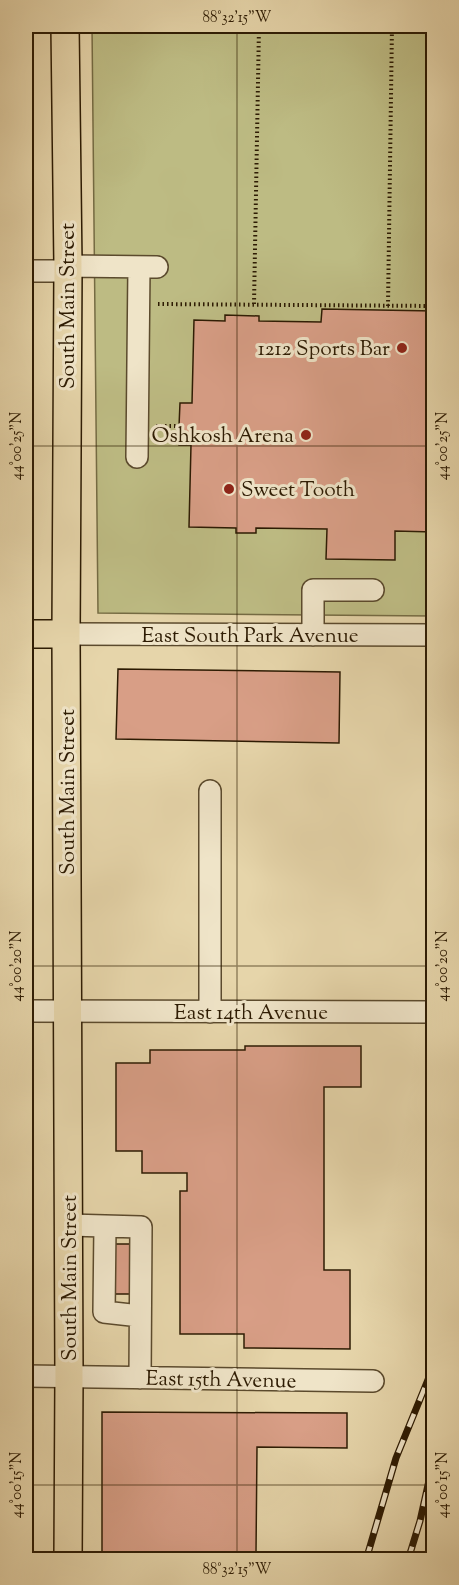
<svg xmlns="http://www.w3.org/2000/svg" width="459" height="1585" font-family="'Sorts Mill Goudy',serif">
<rect width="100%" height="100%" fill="#e6d5aa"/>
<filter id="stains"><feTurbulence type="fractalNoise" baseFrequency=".00333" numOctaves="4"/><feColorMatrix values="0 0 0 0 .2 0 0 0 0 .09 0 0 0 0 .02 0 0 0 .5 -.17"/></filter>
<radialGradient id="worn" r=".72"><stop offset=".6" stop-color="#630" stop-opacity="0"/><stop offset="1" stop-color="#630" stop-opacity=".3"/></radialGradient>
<path fill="#bdbb83" stroke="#756b43" stroke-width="1.5" d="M92,26H433V616L98,613Z"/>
<path fill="#d89e86" stroke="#2d1b03" stroke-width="1.5" d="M26,175H29V230H26Z
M322,309L434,311V532L395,531V560L326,559L327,529L256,528V533H236V528L189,527L191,445H179V426L180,403H192L194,320L225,321V315L259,316V321L321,322Z
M118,669L340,672L339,743L116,739Z
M245,1046H361V1087H324V1270H350V1349L244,1348V1334H180V1191H187V1173H142V1151H116V1063H150V1050H245Z
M109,1244H134V1294H109Z
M26,1306H28V1315H31L29,1342H26Z
M102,1412L347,1413V1448L257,1447L256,1553H264V1560H102Z"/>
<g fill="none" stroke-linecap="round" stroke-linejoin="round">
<g stroke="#5b4a2d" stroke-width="24">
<path id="minor" d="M68,266L157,267
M26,271H68
M137,457L139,267
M66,634L434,635
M313,635V590H373
M26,1011L434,1012
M210,1012V791
M69,1225L141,1227L140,1378
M105,1226L104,1312L140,1316
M26,1376L373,1381"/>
</g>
<g stroke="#2d1b03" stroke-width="30">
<path id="major" d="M65,26L68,266L66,634L69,1376L68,1560
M26,634H66"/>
</g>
<path stroke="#2d1b03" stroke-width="4" stroke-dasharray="1.5 3" stroke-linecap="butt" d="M158,304L434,306
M254,304L259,26
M388,306L392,26
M156,426H179"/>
<use href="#minor" stroke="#efe4c8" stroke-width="21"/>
<use href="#major" stroke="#e6d5aa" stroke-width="27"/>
<g stroke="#2d1b03" stroke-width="7">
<path id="rail" d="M366,1560L396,1458L434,1365
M408,1560L420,1521L434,1458"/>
</g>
<use href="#rail" stroke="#efe4c8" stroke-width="4.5" stroke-dasharray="14" stroke-linecap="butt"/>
</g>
<path fill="none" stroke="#2d1b03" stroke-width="1.5" stroke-opacity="0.45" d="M237,26V1560M26,446H434M26,966H434M26,1485H434"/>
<g fill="#8f2418" stroke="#efe4c8" stroke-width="2">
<circle cx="402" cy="348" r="6"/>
<circle cx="306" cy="435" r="6"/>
<circle cx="229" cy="489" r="6"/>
</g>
<g text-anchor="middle" stroke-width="6" stroke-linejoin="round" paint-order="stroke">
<g font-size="21" fill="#2d1b03" stroke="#efe4c8">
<text transform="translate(67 306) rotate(-90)" y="7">South Main Street</text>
<text x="250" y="642">East South Park Avenue</text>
<text transform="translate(67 792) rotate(-90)" y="7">South Main Street</text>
<text x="251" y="1019">East 14th Avenue</text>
<text transform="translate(69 1278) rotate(-90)" y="7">South Main Street</text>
<text transform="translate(221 1379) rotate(1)" y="7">East 15th Avenue</text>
</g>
<g font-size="21" fill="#2d1b03" stroke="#efe4c8" text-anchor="end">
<text x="390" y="355">1212 Sports Bar</text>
<text x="294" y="442">Oshkosh Arena</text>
<text x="241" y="496" text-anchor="start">Sweet Tooth</text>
</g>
</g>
<rect width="459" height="1585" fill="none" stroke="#e6d5aa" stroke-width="66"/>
<rect x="33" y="33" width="393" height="1519" fill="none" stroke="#2d1b03" stroke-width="2"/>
<g font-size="15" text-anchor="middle" fill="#2d1b03">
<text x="237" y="22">88°32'15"W</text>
<text transform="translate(16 446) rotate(-90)" y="5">44°00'25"N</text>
<text transform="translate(442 446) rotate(-90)" y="5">44°00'25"N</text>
<text transform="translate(16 966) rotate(-90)" y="5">44°00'20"N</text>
<text transform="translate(442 966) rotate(-90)" y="5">44°00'20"N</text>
<text transform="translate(16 1485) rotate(-90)" y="5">44°00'15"N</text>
<text transform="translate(442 1485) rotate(-90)" y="5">44°00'15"N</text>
<text x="237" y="1574">88°32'15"W</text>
</g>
<rect width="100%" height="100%" filter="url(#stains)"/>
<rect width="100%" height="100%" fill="url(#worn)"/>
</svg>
